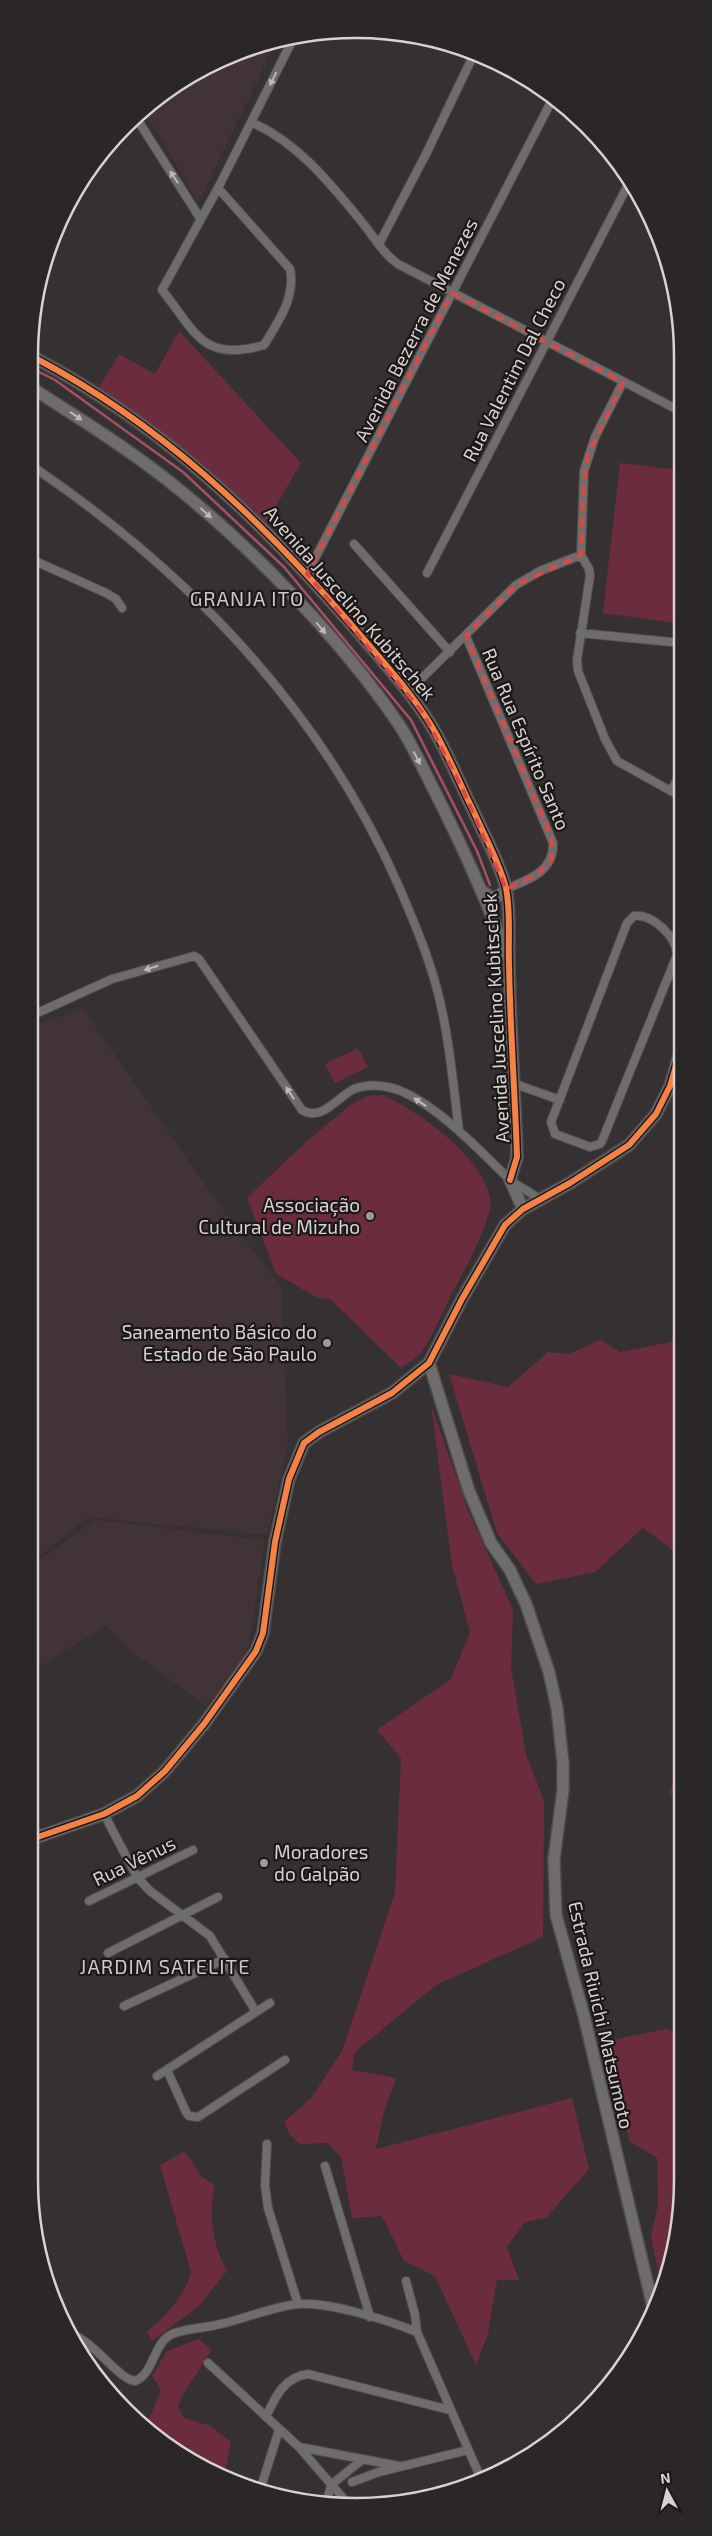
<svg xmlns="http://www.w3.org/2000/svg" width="712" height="2536" font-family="'Exo 2',sans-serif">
<rect width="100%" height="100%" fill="#353031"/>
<path fill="#423336" d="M276,40L270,53L198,204L160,136L141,111L174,84L230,54Z
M83,1009L232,1223L281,1286L288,1447L267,1535L89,1517L35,1559V1025Z
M95,1520L265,1540L249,1645L240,1665L206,1706L134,1653L106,1626L35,1669V1563Z"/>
<path fill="#6b2d3e" d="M179,331L301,463L266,523C215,471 157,430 98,389L119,354L155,374Z
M620,463L680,470V592L676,623L603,613Z
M358,1048L368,1067L335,1083L325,1064Z
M383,1095C419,1112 481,1155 490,1197C495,1216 463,1273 453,1291C445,1307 430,1343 419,1355C414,1360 407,1364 401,1368L330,1299L318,1298L276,1274L247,1198L305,1143L350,1105L367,1096Z
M679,1313L678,1554L643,1528L595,1572L536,1584L497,1533L449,1374L508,1387L548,1352L568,1354L601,1340L620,1352L671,1342Z
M431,1405L468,1510L513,1610L511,1668L526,1754L544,1801L543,1937L436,1985L355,2052L352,2070L396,2078L384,2112L376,2149L572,2098L589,2169L546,2218L525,2222L507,2247L519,2280H497L488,2334L476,2365L435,2276L404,2261L382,2216L352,2218L341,2157L327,2143L300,2144L290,2135L284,2122L312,2097L342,2051L395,1893L401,1758L377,1730L451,1679L470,1632L452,1565Z
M678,1759V1799L670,1793Z
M665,2029L677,2033V2244L661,2287L651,2236L658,2205L657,2158L629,2141L607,2041Z
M185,2151L202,2177L214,2185C210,2216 211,2242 227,2271L198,2307L152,2341L147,2332C167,2313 184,2298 191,2272L160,2165Z
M199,2339L212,2350L182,2396L178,2407L184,2418L211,2426L231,2442L224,2477C197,2470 166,2448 145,2429L161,2390L152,2376L167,2351Z"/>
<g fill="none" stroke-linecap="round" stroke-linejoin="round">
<path stroke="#a45166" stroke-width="2.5" d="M35,370L55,380L183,472L284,567L411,720L477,851L490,885"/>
<g stroke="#514d4e" stroke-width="10">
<path id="street" d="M135,116L200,218
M251,122C297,142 330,183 361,221C373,235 382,253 398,264L680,411
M218,188L290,269C296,297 278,322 264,345C202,363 196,332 162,290L218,188L295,35
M379,244L426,154L474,54
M48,251L93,165
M623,382L595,437L584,471L581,555L589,569L590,576L577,660L578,671L605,739L617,761L680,796
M35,468C193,576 323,712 400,889C414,922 428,955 437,989C449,1035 453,1083 459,1131
M354,544L450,652
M35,561L106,593L116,599L122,608
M427,573L629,183
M307,574L552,100
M580,633L671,642
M466,636L553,843C554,872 528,880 506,889
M408,692L516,585L540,571L581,555
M671,791L680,774
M634,916C652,913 677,937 677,955L602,1141L600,1144L590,1147L555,1134L551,1122L627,923Z
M35,1014L112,979L194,956L199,959L302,1110C322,1122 337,1097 354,1089C362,1086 372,1085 381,1086C423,1089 479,1150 508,1178C518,1187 530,1191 540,1200
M515,1084L560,1100
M104,1814L137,1877L150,1891L210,1936L256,2012
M89,1901L193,1850
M108,1953L218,1897
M124,2006L225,1959
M167,2070L186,2112L189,2116L198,2117L285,2060
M157,2076L270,2003
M267,2144L265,2185L268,2208L298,2304
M325,2166L370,2317
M406,2281L415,2315L417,2332L482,2481
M71,2334C95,2342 118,2379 135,2381C154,2374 153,2343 172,2334C187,2328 205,2328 221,2324C246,2318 272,2307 298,2304C330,2302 387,2320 417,2332
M208,2363L299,2447L349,2505
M266,2417C275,2397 284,2377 308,2374L450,2410
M299,2447L399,2466
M352,2482L379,2472L468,2450
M261,2487L279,2430
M326,2504L331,2485L363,2459"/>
</g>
<g stroke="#514d4e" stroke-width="14">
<path id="secondary" d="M35,358C162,425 257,516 350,623C378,656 408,688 431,725C447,751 459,782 473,810C484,835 499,861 506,888C511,913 508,937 509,963C510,1028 515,1092 517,1157L510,1180L523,1209
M35,390C79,418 125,447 166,479C249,544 341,639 400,726C414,748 425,773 437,796C463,848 487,900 507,956
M482,891L492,898L499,896L506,889
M429,1363L469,1491L491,1543L510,1570L526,1604L549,1672L557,1708L563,1763V1790L554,1859L556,1915L584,2016L653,2307
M35,1838L104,1814L137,1796L165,1771L204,1724L256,1651L263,1633L275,1542L289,1479L304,1443L319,1432L392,1393L429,1363L462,1299L505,1225L523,1209L570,1183L629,1145L656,1114L670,1086L679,1056"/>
</g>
<use href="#street" stroke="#6f6c6c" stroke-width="8"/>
<use href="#secondary" stroke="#6f6c6c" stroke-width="11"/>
<g stroke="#1c1818" stroke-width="9">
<path id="cycleway" d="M35,358C162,425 257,516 350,623C378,656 408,688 431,725C447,751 459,782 473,810C484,835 499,861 506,888C511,913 508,937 509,963C510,1028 515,1092 517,1157L510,1180
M35,1838L104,1814L137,1796L165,1771L204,1724L256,1651L263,1633L275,1542L289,1479L304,1443L319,1432L392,1393L429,1363L462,1299L505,1225L523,1209L570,1183L629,1145L656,1114L670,1086L679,1056"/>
</g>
<use href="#cycleway" stroke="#f48246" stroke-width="6"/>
</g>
<defs><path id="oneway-solid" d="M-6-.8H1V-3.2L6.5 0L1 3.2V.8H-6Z" transform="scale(1.25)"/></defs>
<g fill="#beb8b9">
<use href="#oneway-solid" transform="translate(273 79) rotate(117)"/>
<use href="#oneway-solid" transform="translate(174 177) rotate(-123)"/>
<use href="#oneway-solid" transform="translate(76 416) rotate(34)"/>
<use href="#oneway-solid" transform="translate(206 513) rotate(42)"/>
<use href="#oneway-solid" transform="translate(321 628) rotate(49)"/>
<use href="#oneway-solid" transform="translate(417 758) rotate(62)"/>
<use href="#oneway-solid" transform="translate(151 968) rotate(163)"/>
<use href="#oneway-solid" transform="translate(290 1093) rotate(-124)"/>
<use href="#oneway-solid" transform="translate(420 1102) rotate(-146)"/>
</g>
<path fill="none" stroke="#d64a4a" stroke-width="4" stroke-dasharray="10 6" stroke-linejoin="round" d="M452,293L623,382L588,455L583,488L581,555L516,585L466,636L552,839L551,860L538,874L506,889L464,792L423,713L307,574Z"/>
<g fill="#9f999a" stroke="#1c1818" stroke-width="2">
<circle cx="370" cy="1216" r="5"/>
<circle cx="327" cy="1343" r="5"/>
<circle cx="264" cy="1863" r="5"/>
</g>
<g text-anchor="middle" stroke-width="4.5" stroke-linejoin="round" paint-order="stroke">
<g font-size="19" fill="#d8d2d3" stroke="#1c1818">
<text transform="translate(416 330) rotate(-63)" y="7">Avenida Bezerra de Menezes</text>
<text transform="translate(514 370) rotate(-63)" y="7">Rua Valentim Dal Checo</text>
<text transform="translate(350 603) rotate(49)" y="7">Avenida Juscelino Kubitschek</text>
<text transform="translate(526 739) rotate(67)" y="7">Rua Rua Espírito Santo</text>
<text transform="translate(496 1018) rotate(-93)" y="7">Avenida Juscelino Kubitschek</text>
<text transform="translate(134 1861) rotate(-26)" y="7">Rua Vênus</text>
<text transform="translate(601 2015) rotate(77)" y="7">Estrada Riuichi Matsumoto</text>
</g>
<g font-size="19" fill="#d8d2d3" stroke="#1c1818" text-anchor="end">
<text x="360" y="1212">Associação<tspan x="360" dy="22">Cultural de Mizuho</tspan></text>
<text x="317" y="1339">Saneamento Básico do<tspan x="317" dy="22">Estado de São Paulo</tspan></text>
<text x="274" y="1859" text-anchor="start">Moradores<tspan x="274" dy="22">do Galpão</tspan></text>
</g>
<g font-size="20" letter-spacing="1" fill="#d1c6c8" stroke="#1c1818">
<text x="247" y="606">GRANJA ITO</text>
<text x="165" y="1974">JARDIM SATELITE</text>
</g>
</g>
<path d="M0 0H712V2536H0ZM356 38H356A318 318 0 0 1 674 356V2180A318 318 0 0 1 356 2498H356A318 318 0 0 1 38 2180V356A318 318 0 0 1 356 38Z" fill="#2b2727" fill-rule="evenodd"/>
<path fill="none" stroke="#d8d2d3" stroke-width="2.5" d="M356 38H356A318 318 0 0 1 674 356V2180A318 318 0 0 1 356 2498H356A318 318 0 0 1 38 2180V356A318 318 0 0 1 356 38Z"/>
<g transform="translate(667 2491) rotate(353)" stroke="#1c1818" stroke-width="4" paint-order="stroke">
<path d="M0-4L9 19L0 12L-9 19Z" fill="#d8d2d3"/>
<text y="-8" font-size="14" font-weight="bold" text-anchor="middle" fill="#d8d2d3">N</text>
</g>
</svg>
